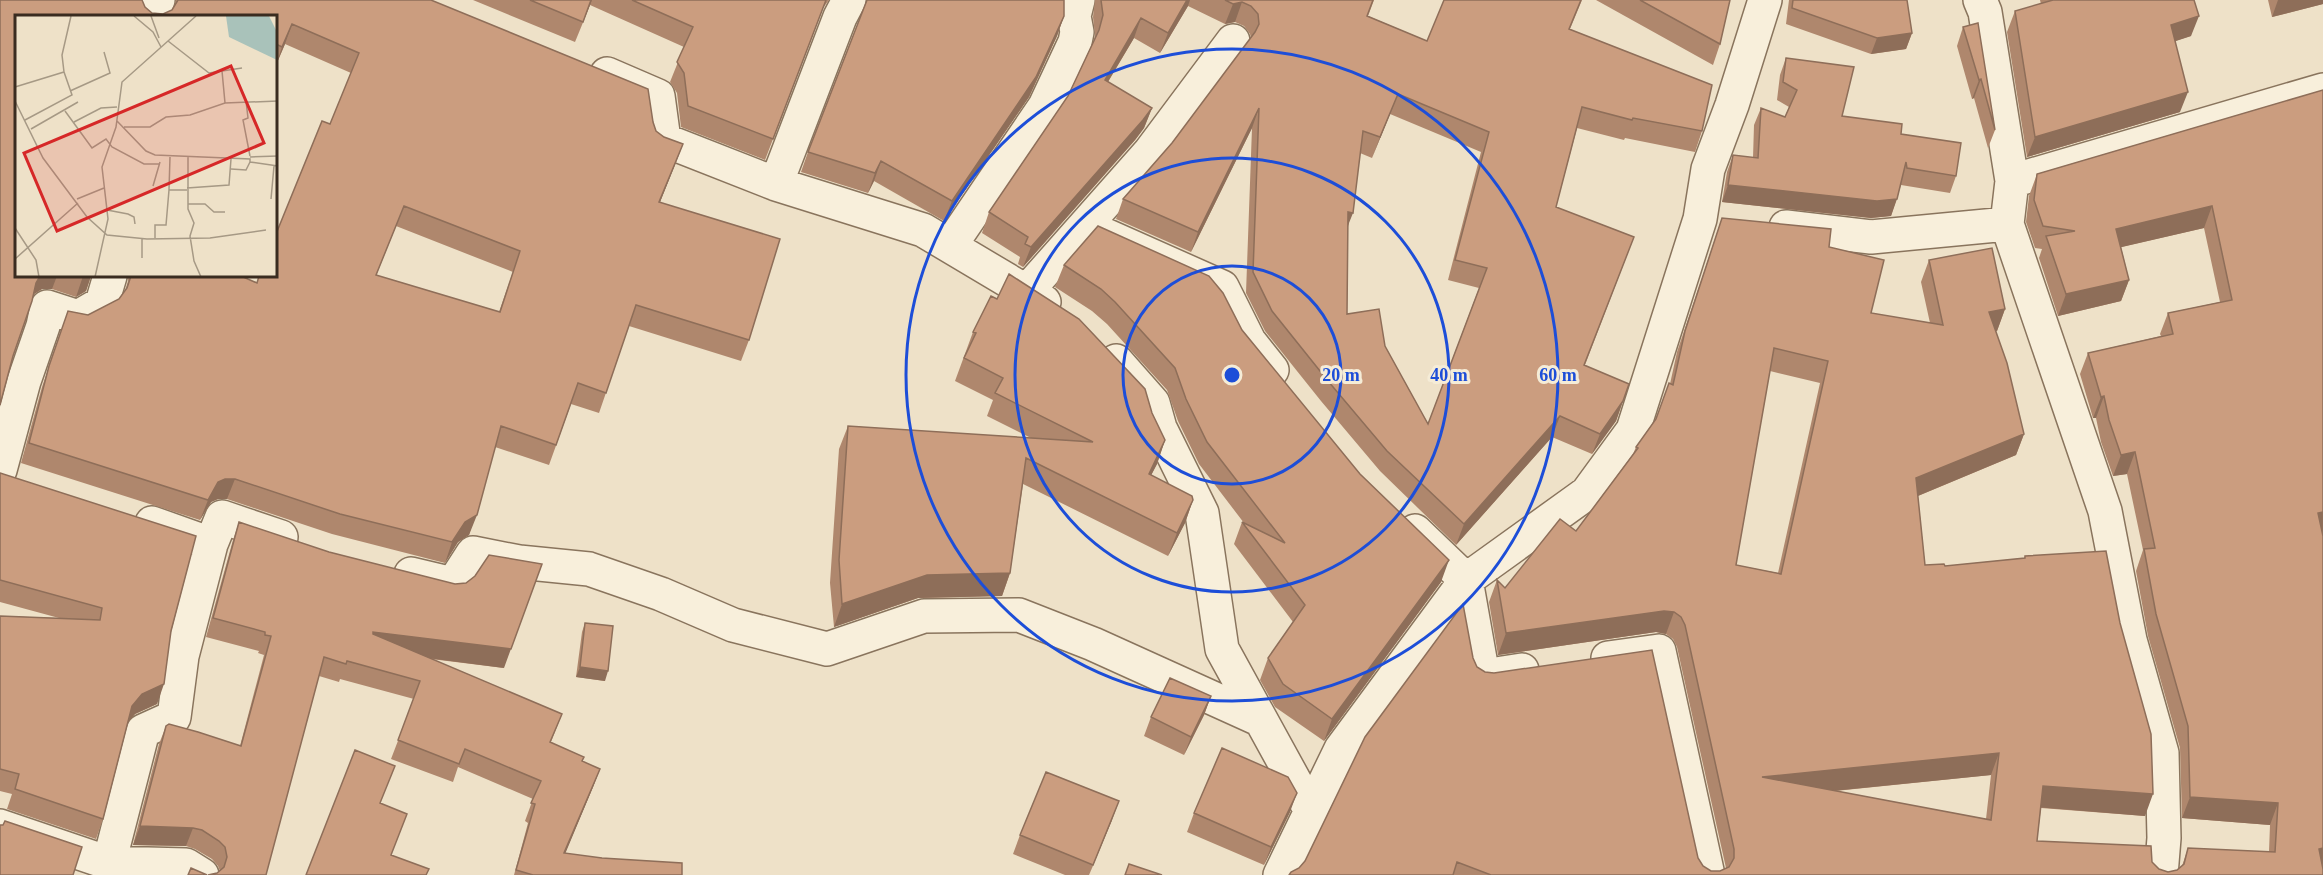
<svg xmlns="http://www.w3.org/2000/svg" width="2323" height="875" font-family="Georgia,serif">
<rect width="100%" height="100%" fill="#eee1c8"/>
<g fill="none" stroke-linecap="round" stroke-linejoin="round">
<g stroke="#89745d" stroke-width="36">
<path id="street" d="M1980,0L1985,12L2012,181L2007,224L2105,511L2130,640L2162,753L2164,838L2161,875
M152,16L158,0
M607,74L658,96L664,140L776,184L923,230L1044,302
M2012,181L2323,90
M776,184L840,17L849,0
M1085,226L1222,287L1249,341L1272,370
M1786,227L1871,237L2007,224
M950,246L1045,106L1075,42L1077,32L1074,16L1078,0
M1027,291L1150,152L1233,41
M1116,361L1153,403L1160,428L1202,513L1222,649L1311,811
M0,470L24,381L43,326L47,307L78,317L102,303L110,276
M152,523L211,544L222,517L281,537
M1415,531L1466,580L1483,676L1522,670
M411,574L453,584L473,553L519,562L589,569L661,594L733,625L827,649L924,616L1019,615L1093,644L1261,720
M1608,658L1659,651L1708,875
M0,826L109,863L186,865L202,875
M109,863L143,731L174,717L182,656L211,544
M1280,875L1341,749L1466,580L1587,493L1633,430L1700,219L1708,169L1732,105L1765,0"/>
</g>
<use href="#street" stroke="#f8efdb" stroke-width="33"/>
</g>
<path fill="#af876d" fill-rule="evenodd" d="M0,0L145,7L152,13L163,14L172,10L174,7L176,0H431L653,122L656,131L664,137L683,144L660,202L749,340L741,361L629,326L599,413L571,404L549,465L495,447L469,535L458,542L445,563L332,534L227,499H218L211,502L200,520L21,463L42,387L68,311L88,315L119,299L125,291L128,281V276H241L257,283L330,124L351,73L285,44L276,65V16H16V276H91L86,291L76,297L52,289H42L34,294L13,356ZM396,226L513,272L499,312L376,276Z
M473,0H829L823,8L765,160L681,127L677,93L670,82L684,47L590,5L575,42Z
M1095,0H1374L1368,16L1427,41L1582,0L1570,29L1702,131L1695,152L1625,138L1624,140L1577,128L1556,207L1634,237L1585,365L1623,401L1616,421L1592,454L1552,437L1456,545L1380,471L1321,401L1265,331L1246,293L1252,128L1191,252L1116,219L1123,199L1172,143L1251,38L1250,34L1244,26L1235,22L1225,24L1188,6L1160,53L1134,38L1108,82L1152,108L1144,128L1135,140L1023,267L1018,264L1020,257L982,233L989,212L1068,96L1094,41L1095,35L1093,17ZM1390,114L1481,152L1448,280L1479,288L1428,424L1385,346L1347,314L1348,227L1360,153L1372,158Z
M1596,0H1730L1720,44L1713,65Z
M1789,0H1907L1912,33L1906,49L1871,54L1786,24Z
M2040,0H2194L2191,36L2175,41L2180,112L2027,157L2007,32L2015,11L2041,4Z
M2268,0H2323V4L2272,17Z
M1064,16L1057,36L1029,97L944,221L874,181L868,193L801,172L808,152Z
M1978,23L1995,130L1988,148L1974,98L1972,99L1957,46L1963,27Z
M1786,58L1842,116L1901,134L1956,176L1950,193L1901,185L1891,216L1871,218L1722,202L1727,172L1733,155L1753,158L1754,125L1761,108L1785,117L1789,107L1777,100L1780,75Z
M2323,90V875H1289L1299,868L1473,658L1477,667L1698,858L1703,866L1711,871H1720L1726,868L1677,647L1673,639L1666,634L1656,632L1498,655L1489,602L1497,580L1505,588L1576,531L1633,454L1636,447L1655,420L1670,384L1677,352L1722,218L1829,247L1871,313L1930,323L1921,282L1929,260L2005,309L1997,331H1996L2024,434L2016,455L1918,496L1925,565L1945,566L2024,558L2025,556L2145,816L2041,808L2037,841L2152,862L2159,869L2168,872L2177,870L2182,866L2188,848L2269,852L2270,825L2182,818L2180,748L2148,636L2136,571L2143,550L2127,474L2113,476L2101,442L2096,418H2093L2080,374L2088,353L2161,336L2160,334L2168,313L2220,302L2204,228L2121,247L2129,280L2121,301L2058,316L2039,258L2042,249L2035,248L2026,222L2029,196L2037,174ZM1770,371L1820,383L1778,573L1736,565ZM1991,775L1986,819L1835,791Z
M1064,265L1242,330L1441,582L1324,741L1275,707L1260,680L1268,658L1293,622L1234,544L1242,522L1244,523L1199,464L1178,421L1167,390L1107,324L1092,311L1055,287Z
M973,332L1152,413L1165,440L1157,464L1151,475L1193,500L1185,523L1168,556L1023,484L1010,573L1002,596L918,598L834,627L830,583L839,449L848,426L1031,438L987,416L993,400L955,381Z
M0,473L171,631L157,704L135,714L128,722L103,819L96,839L7,809L12,794L0,791V616L59,618L0,602Z
M239,522L504,668L431,659L562,714L551,742L582,761L600,769L593,787L565,853L682,875H514L528,823L525,821L533,799L458,767L453,782L391,759L414,699L340,679L339,682L319,676L266,875L217,873L220,871L218,866L212,859L195,849L186,846L133,845L159,744L166,726L240,746L264,655L258,653L259,651L206,637L233,540Z
M585,623L605,681L576,677L582,632Z
M1211,696L1204,715L1184,755L1144,736L1151,717Z
M1290,812L1264,865L1187,832L1194,813Z
M1112,820L1089,875H1065L1013,854L1020,835Z"/>
<path fill="#8e6e59" d="M591,0H592L575,42L583,22Z
M1187,0H1190L1188,6L1160,53L1168,33Z
M2278,0H2323V4L2272,17Z
M1242,2L1235,22L1225,24L1233,4Z
M1064,16L1057,36L1029,97L944,221L952,201Z
M2199,16L2191,36L2164,45L2171,25Z
M1141,18L1134,38L1097,100L1105,80Z
M292,24L285,44L276,65L282,47Z
M1912,33L1906,49L1871,54L1877,38Z
M1981,79L1974,98L1972,99L1979,80Z
M2188,92L2180,112L2027,157L2035,137Z
M1398,94L1390,114L1372,158L1380,137Z
M1152,108L1144,128L1135,140L1023,267L1031,247Z
M1259,108L1252,128L1191,252L1198,232Z
M683,144L675,165L652,222L659,202Z
M881,161L874,181L868,193L875,173Z
M1728,185L1897,199L1891,216L1871,218L1722,202Z
M2212,206L2204,228L2109,250L2116,229Z
M1348,212L1353,213L1345,233Z
M40,276H57L52,289H42L34,294L36,283Z
M83,276H91L86,291L76,297Z
M2129,280L2121,301L2058,316L2066,294Z
M2005,309L1997,331L1981,334L1989,312Z
M2104,396L2096,418H2093L2101,397Z
M1623,401L1616,421L1592,454L1600,434Z
M1560,416L1552,437L1456,545L1464,524Z
M2024,434L2016,455L1908,500L1916,478Z
M1165,440L1157,464L1140,497L1149,474Z
M2135,452L2127,474L2113,476L2121,455Z
M225,479H235L227,499H218L211,502L200,520L208,500L218,482Z
M1193,500L1185,523L1168,556L1177,533Z
M2323,512V533L2310,535L2318,513Z
M477,515L469,535L458,542L445,563L452,542L465,522Z
M1449,560L1441,582L1324,741L1332,719Z
M542,564L504,668L366,650L373,632Z
M1010,573L1002,596L918,598L834,627L842,604L927,575Z
M1664,611L1674,612L1666,634L1656,632L1498,655L1506,633Z
M580,667L608,671L605,681L576,677Z
M164,684L157,704L135,714L125,726L132,706L142,694Z
M1211,696L1204,715L1184,755L1191,737Z
M1999,753L1991,775L1754,799L1762,777Z
M600,769L593,787L558,871L564,853Z
M2043,786L2153,794L2145,816L2035,807Z
M1297,793L1290,812L1264,865L1271,847Z
M2190,797L2278,803L2270,825L2182,818Z
M1119,801L1112,820L1089,875L1093,865Z
M140,826L193,828L186,846L133,845Z
M2323,848V868L2319,849Z"/>
<path fill="#cb9d7f" stroke="#8e6e59" stroke-width="1.5" fill-rule="evenodd" d="M0,0H142L145,7L152,13L163,14L172,10L178,0H431L648,89L653,122L656,131L664,137L683,144L659,202L780,239L749,340L636,305L606,393L578,383L556,445L501,426L477,515L465,522L452,542L340,514L235,479H225L218,482L208,500L29,443L49,366L68,311L88,315L119,299L127,288L131,276H241L257,283L259,276H276V234L322,121L330,124L359,53L292,24L282,47L276,44V16H16V276H40L36,283L32,301L13,356L0,405ZM404,206L520,251L500,312L376,275Z
M530,0H591L583,22Z
M632,0H826L773,139L688,106L684,73L677,62L693,27Z
M867,0H1064V16L1036,77L952,201L881,161L875,173L808,152Z
M1101,0H1187L1168,33L1141,18L1105,80L1152,108L1143,120L1031,247L1025,244L1028,237L989,212L1068,96L1099,30L1103,15Z
M1225,0H1373L1367,16L1427,41L1444,0H1581L1569,29L1712,85L1702,131L1633,118L1632,120L1582,107L1556,207L1634,237L1584,365L1629,384L1623,401L1600,434L1560,416L1464,524L1387,451L1328,381L1272,311L1253,272L1259,108L1198,232L1123,199L1172,143L1255,32L1259,24L1258,14L1251,6L1242,2L1233,4ZM1398,94L1489,132L1455,260L1487,268L1428,424L1385,346L1379,309L1347,314L1348,212L1353,213L1363,131L1380,137Z
M1640,0H1730L1720,44Z
M1793,0H1907L1912,33L1877,38L1792,8Z
M2053,0H2194L2199,16L2171,25L2188,92L2035,137L2015,11Z
M1978,23L1995,130L1981,79L1979,80L1963,27Z
M1786,58L1854,67L1842,116L1902,124L1901,134L1961,143L1956,176L1907,168L1906,162L1897,199L1877,201L1728,185L1733,155L1758,158L1761,108L1785,117L1797,90L1783,82Z
M2323,90V512L2318,513L2323,536V848L2319,849L2323,869V875H1491L1457,862L1453,875H1289L1291,872L1299,868L1305,861L1365,737L1463,604L1473,658L1477,667L1485,672L1494,673L1652,650L1698,858L1703,866L1711,871H1720L1729,867L1734,858V849L1685,625L1681,617L1674,612L1664,611L1506,633L1497,580L1505,588L1560,519L1576,531L1638,448L1636,447L1656,419L1669,383L1673,385L1685,331L1722,218L1831,229L1829,247L1884,260L1871,313L1943,325L1929,260L1992,248L2005,309L1989,312L2007,363L2024,434L1916,478L1925,565L1944,564L1945,566L2025,558V556L2106,551L2120,623L2151,734L2153,794L2043,786L2037,841L2151,846L2152,862L2159,869L2168,872L2177,870L2184,864L2188,848L2275,852L2278,803L2190,797L2188,726L2156,614L2144,549L2155,548L2135,452L2121,455L2109,420L2104,396L2101,397L2088,353L2173,334L2168,313L2232,300L2212,206L2116,229L2129,280L2066,294L2046,236L2075,231L2043,226L2034,200L2037,174ZM1774,348L1828,361L1781,574L1736,565ZM1999,753L1991,820L1762,777Z
M1098,226L1209,276L1223,293L1242,330L1360,474L1449,560L1332,719L1283,684L1268,658L1305,605L1242,522L1285,543L1207,442L1186,399L1175,368L1115,302L1101,289L1064,265Z
M1009,274L1079,319L1145,389L1152,413L1165,440L1149,474L1192,496L1193,500L1177,533L1026,458L1010,573L927,575L842,604L839,560L848,426L1093,442L995,393L1003,378L964,358L976,333L973,332L991,296L997,299Z
M0,473L196,536L171,631L164,684L142,694L132,706L103,819L15,789L19,774L0,769V616L100,620L102,608L0,580Z
M239,522L329,552L455,584L466,583L475,576L489,555L542,564L511,649L373,632V634L562,714L550,742L584,757L582,761L600,769L564,853L602,858L682,863V875H533L516,870L535,804L531,803L541,781L465,749L459,764L398,740L420,681L347,661L346,664L324,657L266,875H208L217,873L224,867L227,857L225,847L219,841L202,830L193,828L140,826L166,726L169,724L198,732L241,746L271,636L265,635V632L213,618Z
M585,623L613,626L608,671L580,667Z
M1170,678L1211,696L1191,737L1151,717Z
M1222,748L1288,777L1297,793L1271,847L1194,813Z
M355,750L395,766L380,803L407,814L391,855L429,869L426,875H306Z
M1046,772L1119,801L1093,865L1020,835Z
M5,821L82,847L73,875H0V825H3Z
M1129,864L1162,875H1125Z
M191,868L207,875H188Z"/>
<g fill="none" stroke="#1d4ed8" stroke-width="3">
<circle cx="1232" cy="375" r="109"/>
<circle cx="1232" cy="375" r="217"/>
<circle cx="1232" cy="375" r="326"/>
</g>
<g transform="translate(15 15)">
<rect width="262" height="262" fill="#eee1c8"/>
<path d="M211,1H254L262,17V45L214,22Z" fill="#a9c2ba"/>
<path fill="none" stroke="#a69985" stroke-width="1.5" d="M119,1L138,17L146,32M136,1L144,23M153,26L194,58L227,53M207,56L210,88M49,57L47,40L56,1M0,72L49,57L57,80L10,105M55,76L95,58L89,37M0,86L28,143L72,202L92,220L132,224L195,223L251,215M231,86L233,103L228,105L235,141M50,96L77,133L91,124L97,132L129,149H144M102,106L131,136L140,140L235,144V147L263,151M59,107L86,93L102,92M109,112H135L151,102L175,100L210,88L263,86M16,114L63,87M173,141V194L179,208L175,221L179,246L186,262M155,142L154,175H172M235,142L263,141M216,154L231,155L235,147M138,171L145,147M172,173L214,170L216,144M62,184L89,173M256,184L259,151M173,189H190L199,197H210M92,195L113,199L119,202L120,209M0,213L21,245L24,262M140,223V210H151L154,175M127,224V243M0,244L63,188M80,262L93,204L87,152L101,112L107,67L181,1"/>
<path fill="#d62828" fill-opacity="0.15" stroke="#d62828" stroke-width="3" d="M216,51L249,128L42,216L9,138Z"/>
<rect width="262" height="262" fill="none" stroke="#3a2c20" stroke-width="3"/>
</g>
<circle cx="1232" cy="375" r="9" fill="#1d4ed8" stroke="#f5ecd7" stroke-width="3"/>
<g font-size="18" text-anchor="middle" font-weight="bold" fill="#1d4ed8" stroke="#f5ecd7" stroke-width="6" stroke-linejoin="round" paint-order="stroke">
<text x="1341" y="381">20 m</text>
<text x="1449" y="381">40 m</text>
<text x="1558" y="381">60 m</text>
</g>
</svg>
